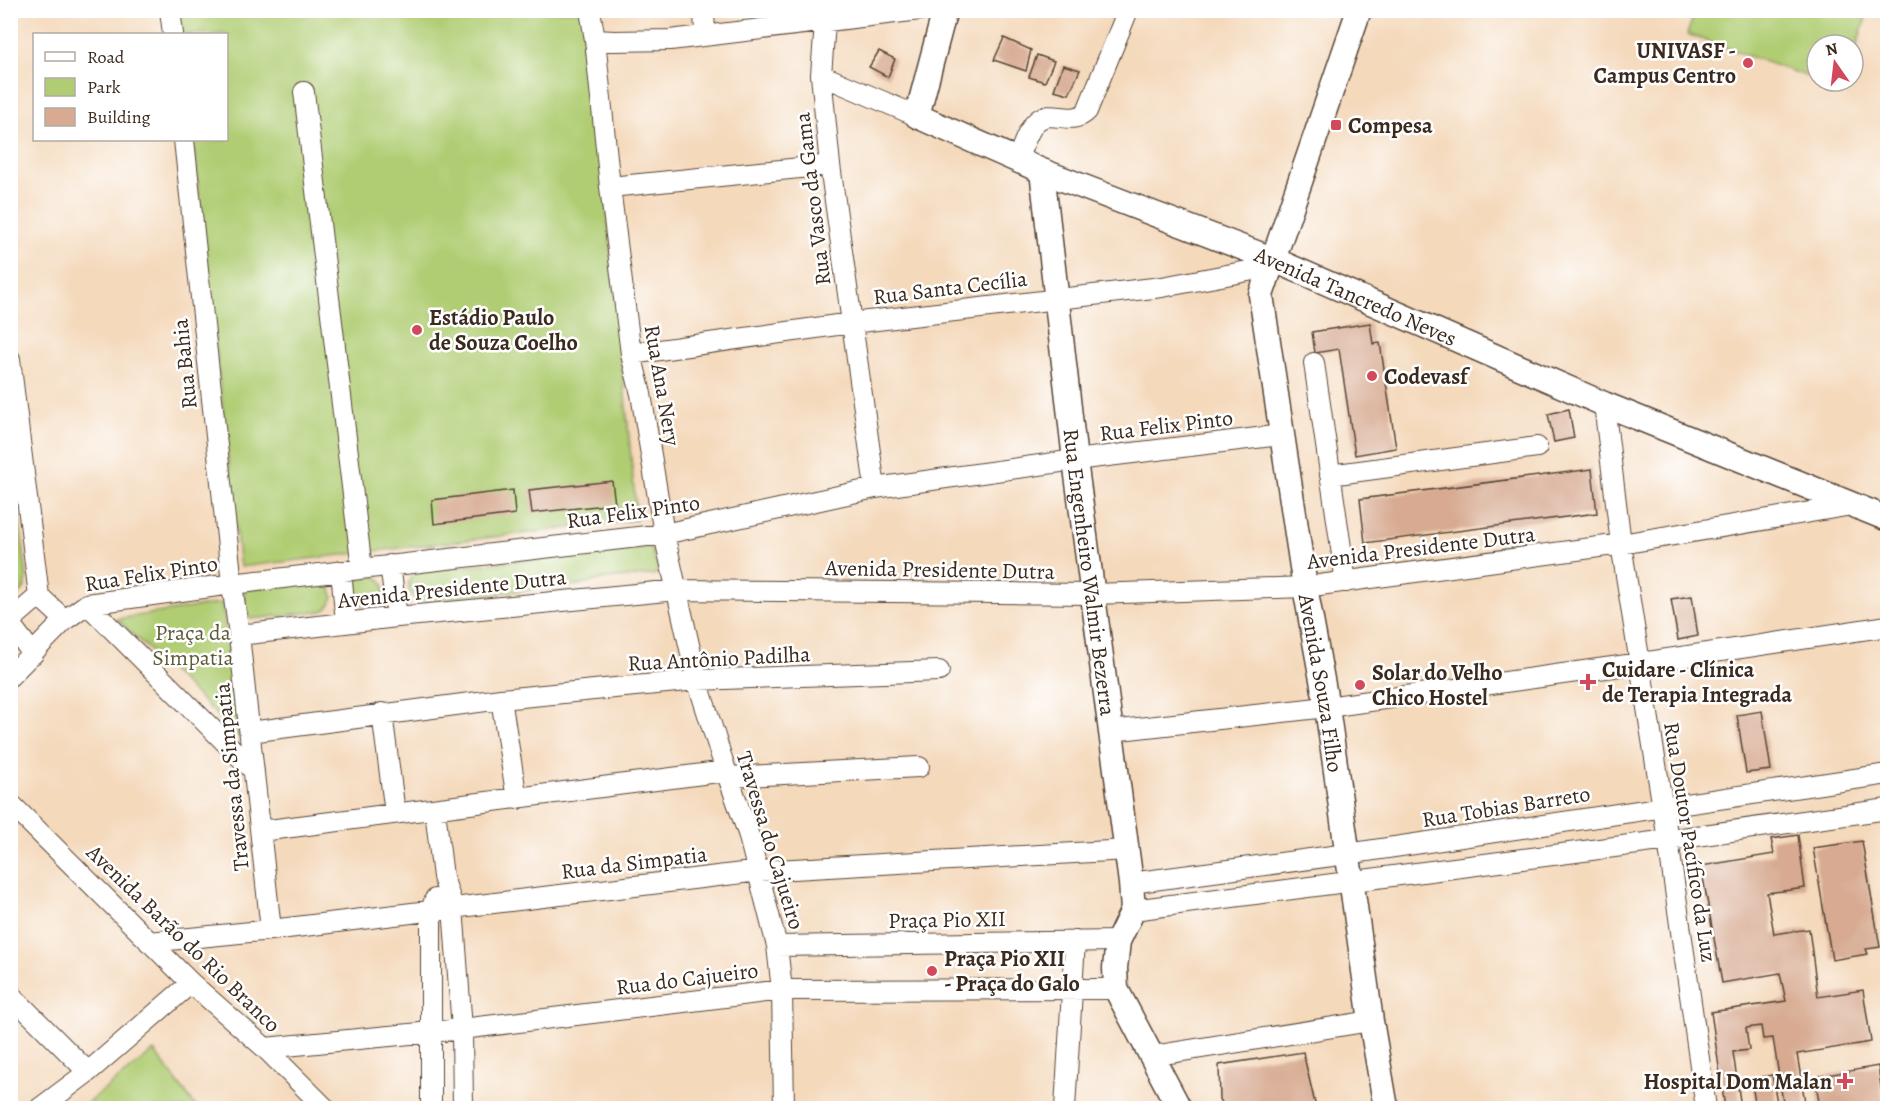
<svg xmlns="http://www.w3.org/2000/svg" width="1898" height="1119" font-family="Alegreya,serif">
<rect width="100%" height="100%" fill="#fff"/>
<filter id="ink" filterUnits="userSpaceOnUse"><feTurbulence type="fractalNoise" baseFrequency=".0167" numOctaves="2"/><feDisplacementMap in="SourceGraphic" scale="12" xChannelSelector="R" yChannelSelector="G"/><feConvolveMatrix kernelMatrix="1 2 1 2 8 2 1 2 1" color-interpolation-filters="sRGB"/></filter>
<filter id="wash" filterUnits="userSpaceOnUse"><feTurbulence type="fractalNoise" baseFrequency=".008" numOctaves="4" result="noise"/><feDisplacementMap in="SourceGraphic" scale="24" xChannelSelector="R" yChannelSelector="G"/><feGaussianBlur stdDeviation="1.35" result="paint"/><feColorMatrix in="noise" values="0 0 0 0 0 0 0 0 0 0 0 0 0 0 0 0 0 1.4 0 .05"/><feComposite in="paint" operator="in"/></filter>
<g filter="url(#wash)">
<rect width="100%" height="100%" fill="#f4d9bb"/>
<path fill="#b0cd73" stroke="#767c48" stroke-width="1.5" d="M1696,10H1868V11L1853,57V45H1817V80L1687,34Z
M179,11H588L637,520L240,567L193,140H226V34H182Z
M11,449L27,578C26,589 21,595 11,599Z
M648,547L651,548L658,570L657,574L598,580L580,585L418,601C406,592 405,580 417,571Z
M354 590a15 15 0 1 1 30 0a15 15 0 1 1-30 0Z
M325,582L330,586L333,597L328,608L323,611L251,619L247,615L244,593L248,588Z
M222,603L241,738L117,619Z
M154,1051L197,1108H81Z"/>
<g id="blocks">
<path fill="#d7aa91" d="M1004,38L1031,50L1026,71L994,60Z
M879,51L895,59L888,77L869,67Z
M1037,55L1054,61L1045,82L1029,77Z
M1063,65L1080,70L1069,94L1054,90Z
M1370,323L1373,344L1380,343L1396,448L1355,455L1339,349L1315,353L1312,332Z
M1569,409L1574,438L1554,442L1548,414Z
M1592,469L1597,513L1365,543L1360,499Z
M612,481L615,504L532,513L529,490Z
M513,490L515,514L434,524L432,500Z
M1692,596L1698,636L1678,640L1671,599Z
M1762,711L1771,770L1746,773L1737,715Z
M1798,835L1805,888L1767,893L1774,934L1809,929L1818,997L1863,990L1871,1042L1797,1054L1806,1108H1784L1773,1038L1763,1039L1761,1026L1746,1028L1749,1050L1733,1052L1741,1108H1725L1711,1012L1786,1001L1780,973L1722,983L1701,866L1774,854L1771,839Z
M1862,841L1880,947L1866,949L1868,954L1832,960L1813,848Z
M1303,1052L1316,1108H1225L1220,1099L1219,1065Z
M1878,1066L1884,1108H1820L1815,1077Z
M1772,1075L1778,1108H1756L1751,1079Z"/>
</g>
</g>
<g filter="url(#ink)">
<use href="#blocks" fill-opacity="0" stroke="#574436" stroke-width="1.5"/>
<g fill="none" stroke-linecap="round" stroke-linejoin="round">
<g stroke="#574436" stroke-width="22">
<path id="minor" d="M170,10L173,34
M590,10L595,40L614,41L670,40L920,10
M704,10L705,35
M826,10L821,75L830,165L875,488
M595,40L610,187L631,354L641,394L664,534L697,680L726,771L748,833L777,946L782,990L784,1108
M821,75L917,116
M304,92L362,569
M184,140L232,584L239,635L271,930
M1017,160C1022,148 1028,129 1037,121C1051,108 1072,127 1087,111L1128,10
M610,187L830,165
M631,354L851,323L1162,287L1248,271L1272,259
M10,359L39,596
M1314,363L1346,582
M1604,404L1621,544L1668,840L1706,1108
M1330,475L1537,447
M390,565L397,617
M341,571L346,622
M87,604L254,771
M10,621L39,596L65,620L87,604L232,584L664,534L875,488L1075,460L1281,435
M10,624L33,654
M239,635L397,617L677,590L1093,594L1305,587L1621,544L1852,505
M10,676L65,620
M501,699L517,799
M382,713L395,813
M1111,731L1327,707L1641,663L1888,626
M250,732L501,699L697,680L939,671
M728,777L919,767
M10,803L191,983L265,1048L325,1108
M435,810L443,877L453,907L462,1029L463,1108
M261,831L726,771
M1131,883L1347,854L1888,774
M1133,910L1668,840L1888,809
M149,942L271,930L759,871L1127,850
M777,946L1118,941
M10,994L88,1072
M265,1048L462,1029L782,990L1116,989
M1152,1056L1371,1021
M40,1108L88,1072L191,983
M431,1108V910L435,899
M1065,1108L1075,941"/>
</g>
<g stroke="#574436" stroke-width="27">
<g id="major">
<path id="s1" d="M945,10L917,116L1042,171L1272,259L1604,404L1888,519"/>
<path id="s2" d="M1359,10L1261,295L1305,587L1327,707L1371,1021L1386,1108"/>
<path id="s3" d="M1042,171L1075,460L1131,883L1133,910L1118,941L1115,968L1116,989L1179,1108"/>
</g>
</g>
<use href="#minor" stroke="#fff" stroke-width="20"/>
<use href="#major" stroke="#fff" stroke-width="24"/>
</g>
</g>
<g fill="#d1495b" stroke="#fff" stroke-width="2">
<circle cx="1748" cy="63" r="6"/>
<rect x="1330" y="119" width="12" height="12" rx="3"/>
<circle cx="417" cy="330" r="6"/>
<circle cx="1372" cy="376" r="6"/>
<path d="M1585 673h6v6h6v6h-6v6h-6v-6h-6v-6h6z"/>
<circle cx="1360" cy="685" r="6"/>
<circle cx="932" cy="971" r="6"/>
<path d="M1842 1072h6v6h6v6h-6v6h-6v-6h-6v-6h6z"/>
</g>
<g text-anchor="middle" stroke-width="5" stroke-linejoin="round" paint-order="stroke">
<g font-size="22" font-weight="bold" fill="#3b2a1e" stroke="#fff" text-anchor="start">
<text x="1736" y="58" text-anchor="end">UNIVASF -<tspan x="1736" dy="25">Campus Centro</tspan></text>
<text x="1348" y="133">Compesa</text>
<text x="429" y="325">Estádio Paulo<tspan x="429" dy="25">de Souza Coelho</tspan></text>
<text x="1384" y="384">Codevasf</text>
<text x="1602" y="677">Cuidare - Clínica<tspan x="1602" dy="25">de Terapia Integrada</tspan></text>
<text x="1372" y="680">Solar do Velho<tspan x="1372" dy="25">Chico Hostel</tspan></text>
<text x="944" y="966">Praça Pio XII<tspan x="944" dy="25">- Praça do Galo</tspan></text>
<text x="1832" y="1089" text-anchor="end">Hospital Dom Malan</text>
</g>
<g font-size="22" fill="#3b2a1e" stroke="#fff">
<text transform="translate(812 199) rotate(-97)" y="8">Rua Vasco da Gama</text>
<text transform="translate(950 287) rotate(-7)" y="8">Rua Santa Cecília</text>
<text dy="8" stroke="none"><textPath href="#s1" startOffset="584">Avenida Tancredo Neves</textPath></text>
<text transform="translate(184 364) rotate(-96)" y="8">Rua Bahia</text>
<text transform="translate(663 385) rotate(80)" y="8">Rua Ana Nery</text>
<text transform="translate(1166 425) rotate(-7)" y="8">Rua Felix Pinto</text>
<text transform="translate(633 511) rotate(-8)" y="8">Rua Felix Pinto</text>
<text transform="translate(1421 547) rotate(-7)" y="8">Avenida Presidente Dutra</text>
<text transform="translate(940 569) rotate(1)" y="8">Avenida Presidente Dutra</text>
<text dy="8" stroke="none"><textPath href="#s3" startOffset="404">Rua Engenheiro Walmir Bezerra</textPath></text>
<text transform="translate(151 573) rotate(-9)" y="8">Rua Felix Pinto</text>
<text transform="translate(452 588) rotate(-6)" y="8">Avenida Presidente Dutra</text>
<text transform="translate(719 658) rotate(-3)" y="8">Rua Antônio Padilha</text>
<text dy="8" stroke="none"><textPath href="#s2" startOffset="694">Avenida Souza Filho</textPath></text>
<text transform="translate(231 777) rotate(-96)" y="8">Travessa da Simpatia</text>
<text transform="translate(1506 806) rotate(-9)" y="8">Rua Tobias Barreto</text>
<text transform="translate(771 840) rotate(73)" y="8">Travessa do Cajueiro</text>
<text transform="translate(1691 842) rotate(81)" y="8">Rua Doutor Pacífico da Luz</text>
<text transform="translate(634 862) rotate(-7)" y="8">Rua da Simpatia</text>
<text transform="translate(947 919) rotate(-1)" y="8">Praça Pio XII</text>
<text transform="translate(184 938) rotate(44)" y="8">Avenida Barão do Rio Branco</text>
<text transform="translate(687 978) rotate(-7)" y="8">Rua do Cajueiro</text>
</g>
<g font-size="22" fill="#5e5b38" stroke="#fff">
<text x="193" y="640">Praça da<tspan x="193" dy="25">Simpatia</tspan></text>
</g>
</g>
<rect width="1898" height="1119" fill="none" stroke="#fff" stroke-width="36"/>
<rect x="33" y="33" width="195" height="108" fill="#ffffff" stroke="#b1aaa5" stroke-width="1.5"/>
<rect x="45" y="52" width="30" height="9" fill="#ffffff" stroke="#b1aaa5" stroke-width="1.5"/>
<text x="87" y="63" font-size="18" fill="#3b2a1e">Road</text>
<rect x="45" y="78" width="30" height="18" fill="#b0cd73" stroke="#b1aaa5" stroke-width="1.5"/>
<text x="87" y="93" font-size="18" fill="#3b2a1e">Park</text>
<rect x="45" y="108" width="30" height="18" fill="#d7aa91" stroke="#b1aaa5" stroke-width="1.5"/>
<text x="87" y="123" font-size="18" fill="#3b2a1e">Building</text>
<g transform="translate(1835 63) rotate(346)"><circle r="28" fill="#ffffff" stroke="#b1aaa5" stroke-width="1.5"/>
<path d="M0-4.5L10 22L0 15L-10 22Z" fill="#d1495b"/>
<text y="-9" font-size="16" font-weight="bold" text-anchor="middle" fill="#3b2a1e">N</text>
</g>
</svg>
